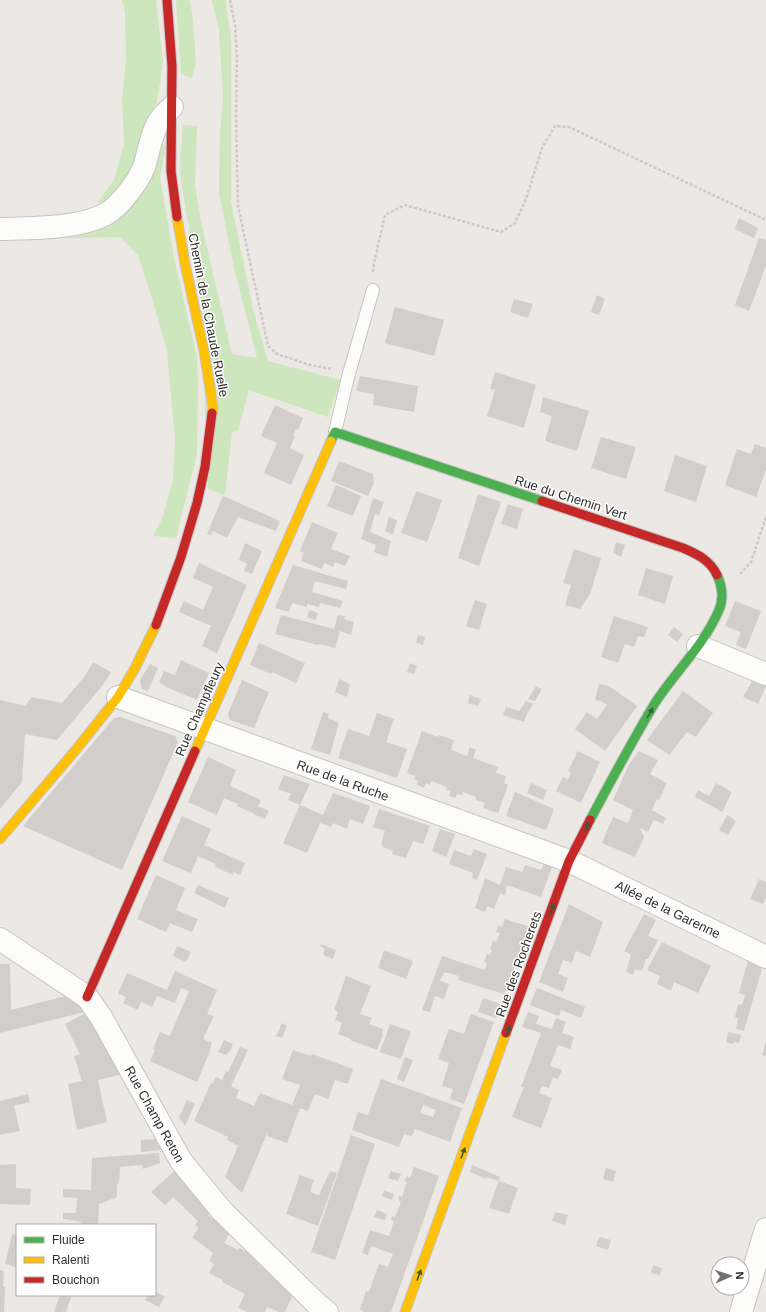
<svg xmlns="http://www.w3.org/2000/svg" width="766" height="1312" font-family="Arial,sans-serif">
<rect width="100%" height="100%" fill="#ece8e4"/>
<path fill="#cee6be" d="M122,0H156L163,62L157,102L147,128L132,174L102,206L98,202L114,180L124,144L122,100L126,60L125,12Z
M176,0H190L193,21L196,62L192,78L181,74Z
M212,0H225L231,37V202L254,313L268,361L341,380L328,417L249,390L238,431L232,432L225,495L208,489L201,301L181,181L180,160L183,125L197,126L195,185L201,222L232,354L257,358L234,268L219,193L220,134L223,96L219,31Z
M155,138L166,146L160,177L175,263L197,357L198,384L197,454L176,538L153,536L162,519L173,480L175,440L167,351L154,305L138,255L120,237C101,237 81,239 62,238V234L99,226Z"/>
<path fill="#d1cecb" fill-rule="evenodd" d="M739,218L758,228L754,238L735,229Z
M759,238L766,240V266L749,311L735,305Z
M597,295L605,299L599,315L591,312Z
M514,299L533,304L528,318L522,316V311V316L510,312Z
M395,307L444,320L434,356L385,343Z
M495,372L536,385L524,428L487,416L495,390L490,389Z
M360,376L418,386L414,412L373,405L374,394L356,391Z
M543,397L589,411L577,451L545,441L552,416L540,412Z
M275,405L303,418L298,430L296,429L293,436H295L290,448L304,455L291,485L264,473L277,443L261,436Z
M601,437L636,447L626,479L591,468Z
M755,444L766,448V470L756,497L725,485L737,449L751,454Z
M675,455L707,466L696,502L664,491Z
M339,461L373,474L374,483L368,496L331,481Z
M336,485L361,496L353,516L327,506Z
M416,491L442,500L427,542L401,533Z
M478,494L501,502L479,566L458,558Z
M223,496L280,521L276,531L238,517L227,538L213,531L212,535L207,534Z
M373,498L384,502L379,515L375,514L370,532L391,541L387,557L374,552L376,545L361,539Z
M508,504L523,509L517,529L501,524Z
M389,517L397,520L393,535L385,531Z
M312,522L338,533L331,549L350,556L345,566L335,562L333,567L324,563L322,569L301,561L304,553L300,551Z
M616,542L625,545L621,557L613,553Z
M245,543L262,551L252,574L244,571L247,564L239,560Z
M574,549L601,558L590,594L580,609L565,605L571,585L563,583Z
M199,563L247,585L217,653L202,646L211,626L179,612L184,601L203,610L213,587L193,578Z
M293,565L348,581L346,589L315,581L312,592L343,601L340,608L320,603L319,607L307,604V607L292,603L289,612L275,608Z
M646,568L673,576L665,604L638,595Z
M475,600L487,604L479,630L466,626Z
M735,601L761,611L746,649L736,645L741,632L725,626Z
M309,610L318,613L316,620L307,617Z
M281,615L334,629L338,615L345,616L344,619L354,622L351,635L340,631L335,648L319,644L318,645L275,634Z
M614,616L648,627L644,637L638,636L634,647L625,644L618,663L601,657Z
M674,627L683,634L677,642L668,635Z
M418,635L425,637L423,645L416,643Z
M259,643L305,663L296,683L272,672L271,674L250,665Z
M181,660L209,673L197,700L166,687L159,682L164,671L175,675Z
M93,662L111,672L102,686L57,740L25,734L22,782L0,809V700L25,706L32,697L62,703L85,676Z
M410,663L417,666L414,674L407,672Z
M150,664L158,668L148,691L142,689L140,680Z
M339,679L350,684L347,697L335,692Z
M242,680L269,692L254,728L230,720L228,714Z
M752,681L766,686L758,704L743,697Z
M599,684L609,686L637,706L605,751L575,729L587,712L597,719L607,705L601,701L595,700Z
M536,686L542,689L535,701L528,699Z
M683,691L713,713L696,737L687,732L669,755L647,740Z
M470,695L481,699L478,706L468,703Z
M526,701L533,704L527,714L524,722L503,715L506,707L519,711Z
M323,712L329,714L328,718L339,723L330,755L311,749Z
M377,713L394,719L386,742L407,749L397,778L338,758L348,729L369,736Z
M120,717L175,736L178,742L122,870L23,826L114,718Z
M422,731L438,737L439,735L454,740L451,750L467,756L470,747L476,750L473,758L498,767L496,773L506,776L504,783L508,785L498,813L483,808L485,803L476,800V797L463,792L462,795L457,794L455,798L449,796L451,791L446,790L447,787L431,781L430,785L426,783L424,788L417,785L418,781L414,779L415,776L407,773Z
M578,751L600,762L581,803L556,791L563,777L568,779L571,773L568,771Z
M639,751L658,760L650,774L667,783L659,800L657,799L652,810L666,818L663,824L654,820L648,832L640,828L644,837L635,857L602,843L613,817L628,823L633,810L613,800L629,764Z
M208,757L236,770L230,786L261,800L258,806L269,811L265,819L253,814V813L237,806L238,804L224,798L217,815L188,802Z
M284,775L310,784L300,805L323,815L333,793L370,806L363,824L350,819L347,829L333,823L331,827L320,823L307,853L283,843L300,805L288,800L291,794L278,789Z
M531,783L547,790L543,800L527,793Z
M716,783L732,792L722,812L695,797L698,790L709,796Z
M515,792L554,809L546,830L506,816Z
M379,809L430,826L423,844L413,841L406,858L392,854L393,851L383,847L381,843L385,831L373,827Z
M727,815L736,821L728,835L719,830Z
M182,816L211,829L204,845L245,863L240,875L234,872L233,875L215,867L216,864L198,856L191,873L162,861Z
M440,829L455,834L446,857L432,851Z
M474,849L487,854L477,880L472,878L473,873L449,864L454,850L471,856Z
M544,864L552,867L541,897L507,885L505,895L500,893L494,909L487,906L485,912L475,908L485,878L500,885L506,867L522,872L525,865L541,870Z
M156,875L185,888L176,910L198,919L192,932L170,923L166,932L137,919Z
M759,879L766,882V897L763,904L750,899Z
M198,885L229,898L225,908L194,893Z
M569,904L603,922L590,957L576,951L572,963L563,960L558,974L568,978L563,992L539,982Z
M644,914L656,920L648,936L658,940L648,959H646L642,971L635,969L633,975L626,972L631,955L624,951Z
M505,919L530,927L504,994L458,980L459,976L444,972L440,981L449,984L444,999L435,996L430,1012L422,1010L442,956L485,970L487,963L484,962L487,954L490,955L492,950L490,949L493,941L496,942L500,933L496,932L498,925L502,927Z
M662,942L711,966L698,993L674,982L671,991L657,984L660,976L647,970Z
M321,944L336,950L333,959L323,955L325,949L320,946Z
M177,946L191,952L186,962L173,956Z
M384,950L413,961L406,979L378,968Z
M748,960L763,965L744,1031L736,1029L738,1018L735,1017L738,1004L742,1005L745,995L739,993Z
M0,964H10L11,1010L66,996L89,1011L124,1074L98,1080L107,1122L77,1130L68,1084L82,1081L74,1056L80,1054L65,1024L89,1011L0,1033Z
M175,971L217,990L207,1014L214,1016L203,1039L212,1043L208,1056L197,1082L150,1061L155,1050L153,1049L160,1032L170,1036L189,991L181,988L175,1003L157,996L152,1007L141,1002L138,1010L123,1003L126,997L118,994L127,973L167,990Z
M346,976L371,986L360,1014L372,1018L369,1024L383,1029L382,1034L383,1035L377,1050L350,1040L351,1039L338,1034L342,1023L335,1020L338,1012L334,1010Z
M537,988L585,1007L581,1018L561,1010L559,1016L530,1005Z
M483,998L501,1004L496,1018L478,1012Z
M528,1012L539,1016L536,1024L552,1029L556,1018L566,1022L562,1033L574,1037L570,1049L558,1045L550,1066L562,1070L558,1079L553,1077L549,1088L542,1086L539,1093L552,1098L541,1128L512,1117L524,1087H521L541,1033L522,1027Z
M471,1014L494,1022L464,1104L450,1099L453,1089L442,1086L449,1063L438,1059L449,1029L464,1034Z
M282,1023L287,1026L282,1038L276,1036Z
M390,1024L411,1031L401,1059L380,1052Z
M728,1032L741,1035L739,1043L734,1042L733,1044L726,1042Z
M224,1040L233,1044L230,1051L226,1055L218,1052Z
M766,1041V1056L762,1055Z
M240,1047L248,1050L231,1086L239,1090L236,1098L254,1106L260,1093L292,1105L300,1085L282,1079L293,1050L311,1056L312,1054L353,1069L348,1084L335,1080L328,1099L315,1094L308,1111L300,1108L287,1143L267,1136L268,1131L242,1193L225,1177L238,1146L227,1140L228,1137L194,1121L211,1083L213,1084L216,1077L222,1080L226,1071L228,1072Z
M405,1057L413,1060L404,1082L397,1079Z
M381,1079L462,1108L450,1142L415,1129L412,1136L404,1134L399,1147L352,1130L358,1112L368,1115ZM423,1105L436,1110L433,1117L420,1113Z
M28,1094L30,1102L14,1106L20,1131L0,1135V1101Z
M187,1100L195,1104L185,1126L179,1117Z
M351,1135L375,1144L335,1260L311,1252Z
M157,1139L163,1150L141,1152V1140Z
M159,1153L160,1163L143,1169L142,1165L120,1167L119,1183L117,1184V1197L99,1204L98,1225H80L81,1222L63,1219V1213H76L77,1198L63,1197V1189L91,1190L92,1158Z
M16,1164V1188L31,1189L30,1205L0,1204V1165Z
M472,1165L500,1177L499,1181L518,1188L509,1214L489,1208L499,1181L487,1177L486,1179L470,1172Z
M179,1167L216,1205L208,1215L231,1231L224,1243L238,1250L239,1248L262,1260L259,1266L273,1272L272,1276L293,1285L296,1288L285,1312H279L267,1307L265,1312H247L238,1308L245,1294L222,1282L223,1280L209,1273L214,1264L209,1261L213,1253L192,1237L199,1228L195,1225L198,1221L173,1197L165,1205L151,1192Z
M414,1167L439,1176L391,1312H364L360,1309L366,1291L369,1292L379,1264L388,1267L393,1254L371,1246L368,1255L362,1253L365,1245L370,1230L389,1236L394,1221L391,1219L392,1216L395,1217L401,1202L398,1200L399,1196L402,1197L407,1182L404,1181L407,1176L410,1178Z
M606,1168L616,1171L613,1182L603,1179Z
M330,1171L337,1173L318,1226L286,1214L300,1175L314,1180L310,1192L319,1195Z
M391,1171L401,1174L398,1181L388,1178Z
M384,1190L394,1194L392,1200L382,1196Z
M377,1210L387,1214L385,1220L374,1217Z
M555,1212L568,1215L565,1225L552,1221Z
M12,1234L17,1235V1267L5,1264Z
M599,1237L611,1240L608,1250L596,1246Z
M653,1265L662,1268L660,1275L651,1273Z
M0,1270L4,1271L3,1287H5L4,1312H0Z
M155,1292L165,1296L159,1307L145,1300L148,1295H155Z
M60,1295H72L66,1312H54Z"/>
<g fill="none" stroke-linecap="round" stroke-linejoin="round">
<g stroke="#c5c4c5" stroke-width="14">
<path id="lane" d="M335,432L348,377L373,290"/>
</g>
<g stroke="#c5c4c5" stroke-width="24">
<path id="street" d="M0,229C31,228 78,229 106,214C119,207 138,182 144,167C149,152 150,137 158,123C161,117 167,112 172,107
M698,646L766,674
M118,697L569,861L766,957
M0,939L87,997L101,1017L181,1161L222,1211L318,1305L327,1312
M741,1312L766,1229"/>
</g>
<g stroke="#c5c4c5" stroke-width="11">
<path id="fast" d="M331,441L335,432L542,501
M590,820C611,781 632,741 655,703C676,671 704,645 719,610C724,599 722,585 717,575"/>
</g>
<g stroke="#c5c4c5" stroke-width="11">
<path id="slow" d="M177,217L185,264L204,351L213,407L212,413
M195,751L331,441
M0,839L74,752L118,697L135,668L156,625
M405,1312L506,1033"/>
</g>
<g stroke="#c5c4c5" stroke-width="11">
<path id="jam" d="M167,0L172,66L171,171L177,217
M542,501L683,548C697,554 710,560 717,575
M156,625L181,557L197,503L205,467L212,413
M87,997L195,751
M506,1033L569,861L590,820"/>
</g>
<path stroke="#c9c9c8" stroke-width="2.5" stroke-dasharray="3 2" stroke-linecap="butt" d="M230,0L235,25L237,57L236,116L238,206L268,346L277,354L310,365L332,369
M373,272L374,263L385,215L405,205L501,232L515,223L526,199L542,148L555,126L569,127L766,220
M740,574L751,562L766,517"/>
<use href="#lane" stroke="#fcfcfb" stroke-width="12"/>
<use href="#street" stroke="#fcfcfb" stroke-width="22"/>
<use href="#fast" stroke="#4caf50" stroke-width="9"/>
<use href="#slow" stroke="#ffc107" stroke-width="9"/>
<use href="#jam" stroke="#c62828" stroke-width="9"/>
</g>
<defs><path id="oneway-solid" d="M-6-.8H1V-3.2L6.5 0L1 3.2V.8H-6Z"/></defs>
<g fill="#385b3a">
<use href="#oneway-solid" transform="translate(650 713) rotate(-59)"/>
<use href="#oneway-solid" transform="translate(587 827) rotate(-63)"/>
<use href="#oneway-solid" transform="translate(552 909) rotate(-70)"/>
<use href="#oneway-solid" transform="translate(508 1031) rotate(-70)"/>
<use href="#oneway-solid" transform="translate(463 1153) rotate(-70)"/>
<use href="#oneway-solid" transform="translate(419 1275) rotate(-70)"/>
</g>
<g text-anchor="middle" stroke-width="3" stroke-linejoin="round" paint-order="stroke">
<g font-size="13" fill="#2e2e2e" stroke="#fff">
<text transform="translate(209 315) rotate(79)" y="5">Chemin de la Chaude Ruelle</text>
<text transform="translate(571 497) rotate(18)" y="5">Rue du Chemin Vert</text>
<text transform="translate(199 709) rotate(-66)" y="5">Rue Champfleury</text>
<text transform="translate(343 780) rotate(20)" y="5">Rue de la Ruche</text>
<text transform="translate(668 909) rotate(26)" y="5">Allée de la Garenne</text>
<text transform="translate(518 964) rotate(-70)" y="5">Rue des Rocherets</text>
<text transform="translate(155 1114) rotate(61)" y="5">Rue Champ Reton</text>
</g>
</g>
<rect x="16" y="1224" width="140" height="72" fill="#ffffff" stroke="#ababab"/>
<rect x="24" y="1237" width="20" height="6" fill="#4caf50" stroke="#ababab"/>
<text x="52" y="1244" font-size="12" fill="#2e2e2e">Fluide</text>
<rect x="24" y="1257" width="20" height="6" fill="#ffc107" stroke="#ababab"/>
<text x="52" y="1264" font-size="12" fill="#2e2e2e">Ralenti</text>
<rect x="24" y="1277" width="20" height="6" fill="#c62828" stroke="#ababab"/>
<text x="52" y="1284" font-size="12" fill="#2e2e2e">Bouchon</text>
<g transform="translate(730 1276) rotate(87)"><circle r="19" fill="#ffffff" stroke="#ababab"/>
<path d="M0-3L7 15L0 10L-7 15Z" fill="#706f6e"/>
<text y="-6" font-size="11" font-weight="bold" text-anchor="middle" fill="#2e2e2e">N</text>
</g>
</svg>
